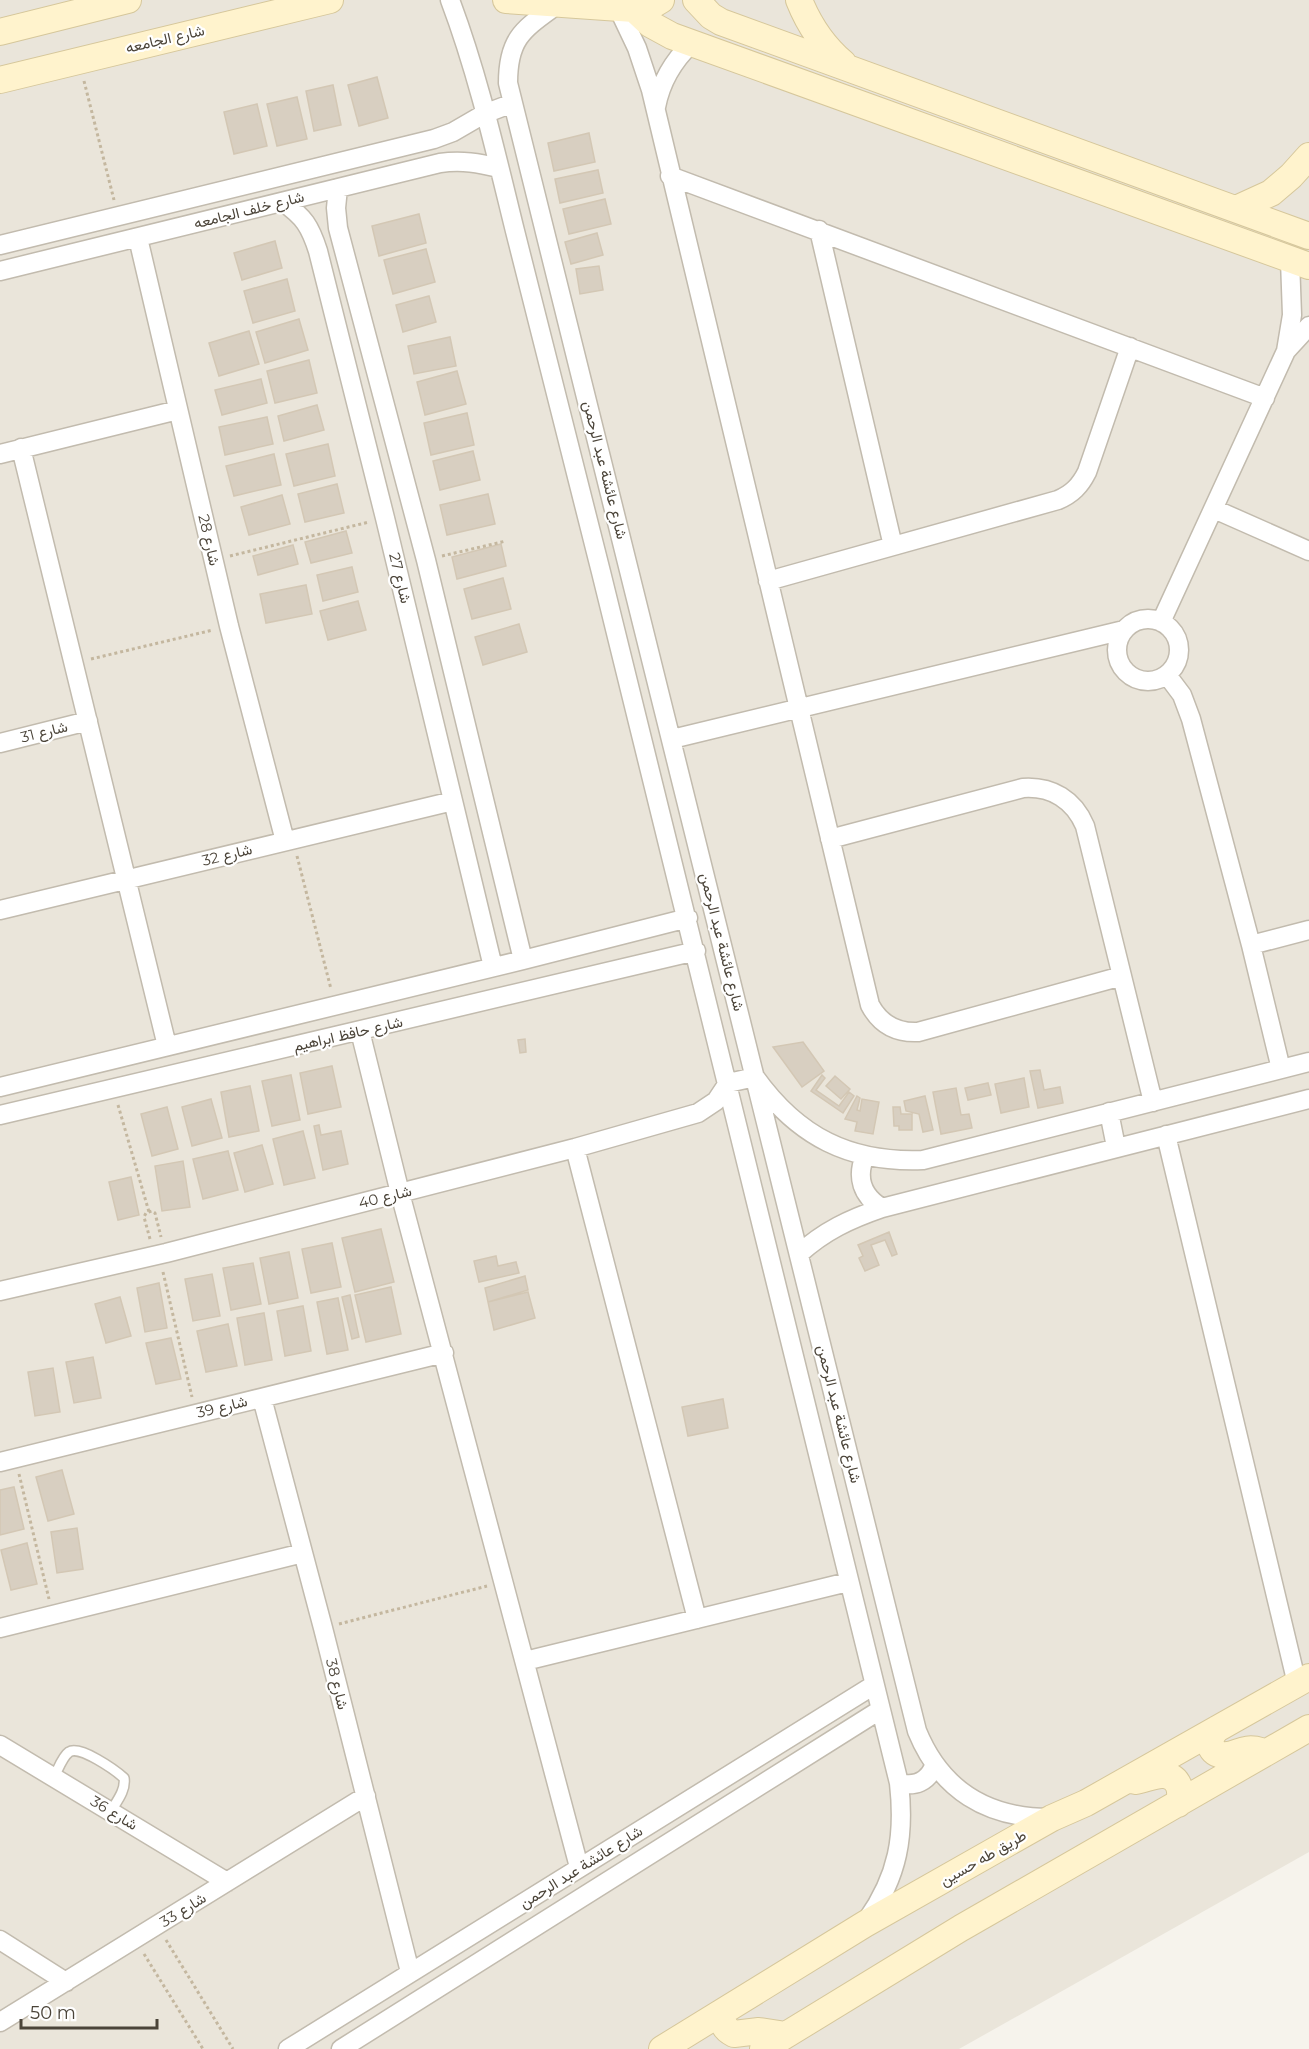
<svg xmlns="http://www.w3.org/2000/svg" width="1309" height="2049" font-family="Montserrat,Vazirmatn,sans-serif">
<rect width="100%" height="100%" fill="#f6f3ec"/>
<path fill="#eae5da" d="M0,0H1309V1852L959,2049H0Z"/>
<path fill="#d8cfc1" stroke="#d3c7b4" stroke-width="1.5" d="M377,77L388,118L359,126L348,85Z
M333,85L341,125L314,131L306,91Z
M297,97L307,139L277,146L267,104Z
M257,104L267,146L234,154L224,112Z
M589,133L595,162L554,171L548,143Z
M598,170L603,193L560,203L555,179Z
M605,199L611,224L569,234L563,209Z
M419,214L426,243L379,256L372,226Z
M597,233L603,255L571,264L565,242Z
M275,241L282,268L242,280L234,253Z
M426,249L435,282L393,294L384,260Z
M599,266L603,290L580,294L576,269Z
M287,279L295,311L253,323L244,291Z
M429,296L436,322L403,332L396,305Z
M299,319L308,350L265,363L256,332Z
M249,331L259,364L219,376L209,343Z
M450,337L456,366L414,374L408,346Z
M309,360L317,393L275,403L267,371Z
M457,371L466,404L425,415L417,382Z
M261,379L267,403L222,415L215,390Z
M317,405L324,430L284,441L278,416Z
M467,413L474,445L431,455L424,423Z
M267,417L273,444L225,455L219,427Z
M328,444L335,476L294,486L286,454Z
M473,451L480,480L440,490L433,461Z
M274,454L281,485L234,496L226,466Z
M337,484L344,513L305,522L298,494Z
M488,494L495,524L447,535L440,505Z
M282,495L290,524L249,535L241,507Z
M346,531L352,553L311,563L305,542Z
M501,544L506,566L457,579L452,557Z
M293,545L298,564L258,575L253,556Z
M352,567L358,592L323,601L317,575Z
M503,578L511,609L472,619L464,589Z
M306,585L312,614L266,623L260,594Z
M358,601L366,630L328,640L320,611Z
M519,624L527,652L483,665L475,637Z
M525,1039L526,1052L520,1053L518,1040Z
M803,1042L824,1071L802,1087L773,1047Z
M332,1066L341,1107L308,1114L300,1073Z
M1040,1070L1044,1090L1060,1087L1063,1103L1038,1108L1030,1071Z
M291,1075L300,1120L272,1126L262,1081Z
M822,1075L825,1078L816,1090L839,1106L849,1092L854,1096L843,1113L811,1091Z
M835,1076L850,1089L841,1099L826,1086Z
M1024,1078L1029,1107L1001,1113L995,1084Z
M988,1083L991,1095L968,1100L965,1088Z
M250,1086L259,1131L229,1137L221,1092Z
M956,1088L961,1115L969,1114L972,1128L941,1134L933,1092Z
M857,1096L860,1098L857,1110L860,1111L862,1099L879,1102L873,1134L855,1131L857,1122L845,1119Z
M925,1096L933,1130L923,1132L919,1114L906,1111L904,1101Z
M211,1099L222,1138L192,1146L182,1107Z
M167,1107L178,1149L152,1156L141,1114Z
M893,1107H900L901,1114H912V1130H899V1126H894Z
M319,1125L321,1135L341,1131L348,1164L323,1170L314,1126Z
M303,1131L315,1178L284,1185L273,1139Z
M262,1145L273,1184L245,1192L234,1153Z
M228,1151L238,1190L203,1199L193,1159Z
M183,1161L190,1207L162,1211L155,1166Z
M131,1177L139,1215L118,1220L109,1182Z
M381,1229L394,1282L355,1292L342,1238Z
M889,1232L897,1254L892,1256L885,1240L871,1245L879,1265L865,1271L859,1258L863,1256L858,1245Z
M332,1243L341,1287L311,1293L302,1249Z
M289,1252L298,1298L269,1304L260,1258Z
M496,1256L498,1266L516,1262L519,1273L479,1282L474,1261Z
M253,1263L261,1304L231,1310L223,1268Z
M212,1274L220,1316L193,1321L185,1279Z
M525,1276L528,1290L488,1302L485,1288Z
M159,1283L167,1328L145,1332L137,1288Z
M391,1287L401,1334L366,1342L355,1295Z
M528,1292L535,1318L494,1330L488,1302Z
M350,1295L359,1337L352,1339L342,1297Z
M120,1297L131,1336L106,1343L95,1304Z
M338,1298L348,1350L327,1354L317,1302Z
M303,1306L311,1351L285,1356L277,1311Z
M264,1313L272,1360L245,1365L237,1318Z
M228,1324L237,1366L206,1372L197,1331Z
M171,1338L181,1379L156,1384L146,1343Z
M93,1357L101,1398L74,1403L66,1362Z
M53,1368L60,1412L35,1416L28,1372Z
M723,1399L728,1428L688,1436L682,1407Z
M62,1470L74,1514L48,1521L36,1477Z
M14,1487L24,1529L0,1535V1490Z
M77,1528L83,1569L57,1573L51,1532Z
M27,1543L37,1584L11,1590L1,1550Z"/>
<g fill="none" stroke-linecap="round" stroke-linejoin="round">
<g stroke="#c2bbae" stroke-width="12">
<path id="lane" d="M54,1777C58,1770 62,1757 69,1752C80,1745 115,1770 124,1778C126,1790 117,1801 111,1811"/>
</g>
<g stroke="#c2bbae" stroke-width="21">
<path id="street" d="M450,0C478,74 496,154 515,231C544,345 572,458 601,572C702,975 798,1380 899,1783C905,1836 898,1876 867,1920
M558,4C524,29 508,37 508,83L917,1731C941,1790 987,1818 1050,1818
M618,8L637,48L651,90L870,1005C880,1024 896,1033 918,1032L1122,976
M656,107C661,81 673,61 692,43
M670,176L1265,398
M338,188L336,208L338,228L426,560L523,960
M283,202C304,217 310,226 318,251L385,518L493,967
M819,230L893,546
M138,238L229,626L285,841
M0,245L434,139L453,132L484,114L513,103
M0,271L440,163C462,160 479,163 499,168
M1287,350L1309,326
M21,448L167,1046
M0,454L178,410
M1214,509L1309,551
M768,581L1058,500C1072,494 1080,486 1087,472L1130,347
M1117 650a31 31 0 1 1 62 0a31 31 0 1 1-62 0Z
M1161,622L1286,351L1292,315L1290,260
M1167,675L1182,695L1191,719L1251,945L1281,1069
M672,739L1124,630
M0,743L88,721
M830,839L1023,788C1052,786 1074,800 1085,826L1153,1102
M0,910L453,801
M1251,945L1309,930
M360,1031L400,1193L579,1867
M0,1087L523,960L688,918
M1109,1112L1116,1147
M0,1115L696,951
M1166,1135L1297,1684
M575,1148L697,1619
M865,1156C856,1177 862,1196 882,1208
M799,1254C824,1231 850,1219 882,1208L1309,1099
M0,1291L166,1253L575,1148L698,1113L716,1101L728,1083L755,1077C798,1137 850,1163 923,1160L1309,1062
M262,1398L323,1628L410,1972
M0,1462L444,1353
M0,1628L303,1553
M525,1661L848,1582
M0,1745L227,1882
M899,1783C915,1787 928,1782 934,1766
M0,1940L66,1982
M0,2022L366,1796
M288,2049L874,1685
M341,2049L880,1710"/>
</g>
<g stroke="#d6c79b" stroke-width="28">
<path id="secondary" d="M506,0L634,9L651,6L661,0
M696,0L711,16L721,22L1309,236
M799,0C809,25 823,46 843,63
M634,9L650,24L672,36L1309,266
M0,32L128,0
M0,80L330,0
M1236,209L1271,193L1291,176L1309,156
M1217,1729C1208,1737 1207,1753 1222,1755C1236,1757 1242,1745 1261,1751
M1135,1781C1144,1780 1155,1774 1164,1775C1179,1776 1183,1792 1178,1804
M724,2011C721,2022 724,2029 734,2034L759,2031L786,2035
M662,2049L865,1924L1052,1818L1086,1803L1309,1677
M763,2049L961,1928L1309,1728"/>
</g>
<path stroke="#c4b79f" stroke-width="3" stroke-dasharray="3 3" stroke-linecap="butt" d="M84,81L114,200
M230,556L369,522
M442,556L506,541
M91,659L213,630
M297,856L331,989
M118,1105L149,1212
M150,1239L144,1217L146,1213L152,1211L155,1213L161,1237
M163,1272L192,1397
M19,1474L49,1599
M339,1624L487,1586
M166,1940L233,2049
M144,1954L203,2049"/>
<use href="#lane" stroke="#fff" stroke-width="9"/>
<use href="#street" stroke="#fff" stroke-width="18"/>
<use href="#secondary" stroke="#fff3cd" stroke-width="26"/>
</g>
<g text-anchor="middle" stroke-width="4.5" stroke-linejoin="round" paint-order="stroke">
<g font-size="15" fill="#4b4439" stroke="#fff">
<text transform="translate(165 39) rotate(-13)" y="5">شارع الجامعه</text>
<text transform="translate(249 210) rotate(-14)" y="5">شارع خلف الجامعه</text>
<text transform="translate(605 470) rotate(76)" y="5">شارع عائشة عبد الرحمن</text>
<text transform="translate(209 540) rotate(77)" y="5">شارع 28</text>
<text transform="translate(400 578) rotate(76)" y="5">شارع 27</text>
<text transform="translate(44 732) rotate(-14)" y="5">شارع 31</text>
<text transform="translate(227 855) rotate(-14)" y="5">شارع 32</text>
<text transform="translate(722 942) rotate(76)" y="5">شارع عائشة عبد الرحمن</text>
<text transform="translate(348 1034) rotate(-13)" y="5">شارع حافظ ابراهيم</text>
<text transform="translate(385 1197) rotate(-14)" y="5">شارع 40</text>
<text transform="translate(222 1407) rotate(-14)" y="5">شارع 39</text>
<text transform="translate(839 1414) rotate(76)" y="5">شارع عائشة عبد الرحمن</text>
<text transform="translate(337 1684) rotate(76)" y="5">شارع 38</text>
<text transform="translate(114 1813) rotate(31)" y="5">شارع 36</text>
<text transform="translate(983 1858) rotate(-30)" y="5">طريق طه حسين</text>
<text transform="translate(581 1867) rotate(-32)" y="5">شارع عائشة عبد الرحمن</text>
<text transform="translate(183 1910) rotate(-32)" y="5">شارع 33</text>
</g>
</g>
<path d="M21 2019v9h136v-9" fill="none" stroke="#4b4439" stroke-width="3"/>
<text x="30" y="2019" font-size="18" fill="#4b4439" stroke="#ffffff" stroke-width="4.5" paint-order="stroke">50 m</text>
</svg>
